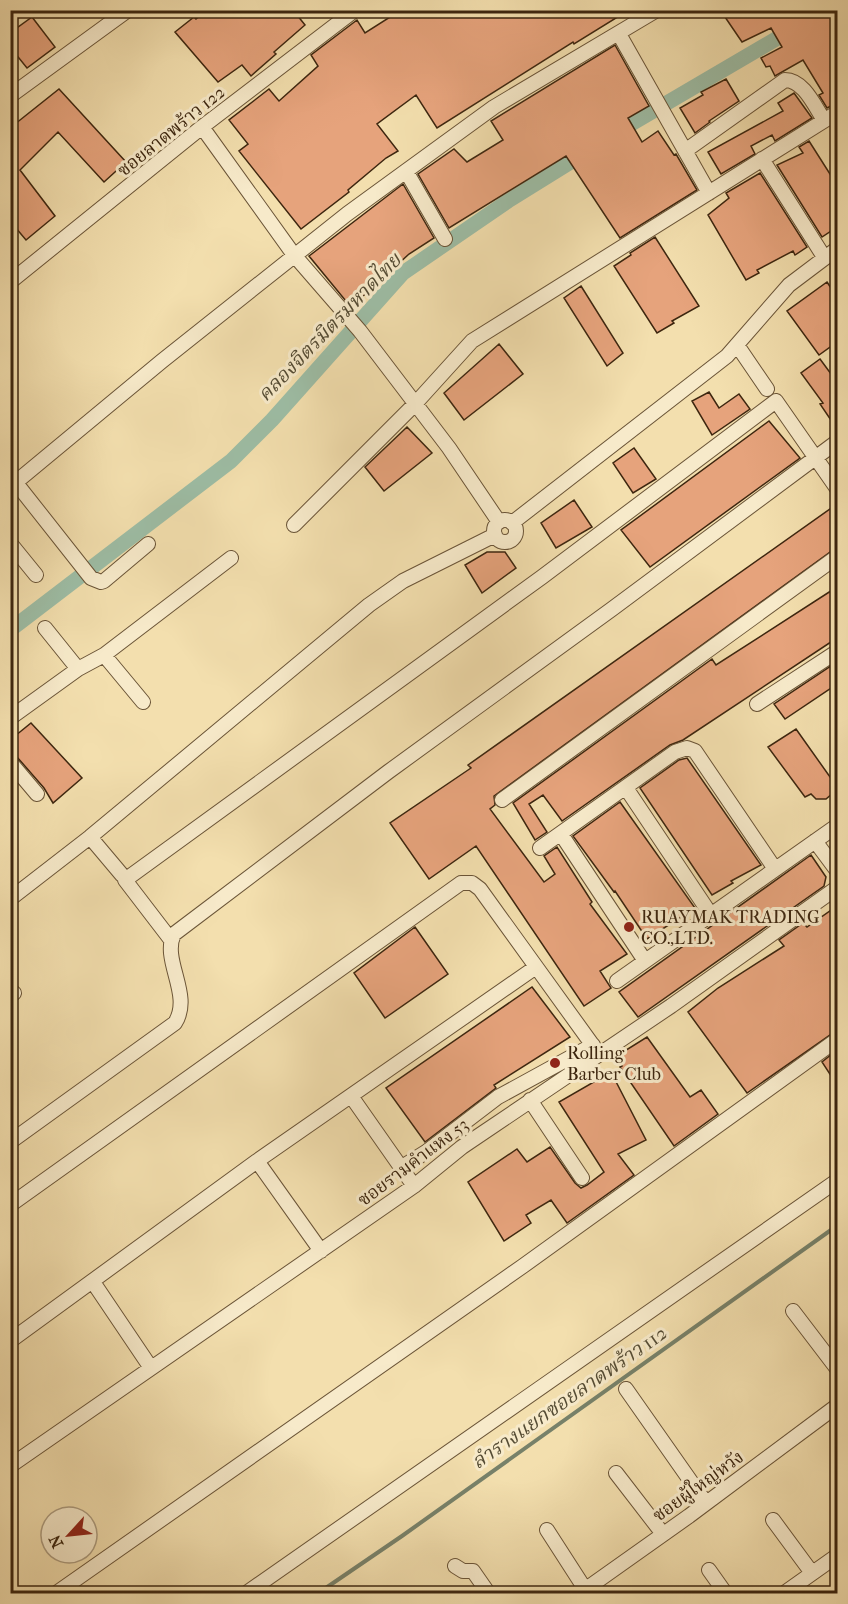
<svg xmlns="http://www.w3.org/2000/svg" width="848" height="1604" font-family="'IM FELL French Canon','Noto Serif Thai',serif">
<rect width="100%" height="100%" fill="#f3dfae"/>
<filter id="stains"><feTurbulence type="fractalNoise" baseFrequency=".00333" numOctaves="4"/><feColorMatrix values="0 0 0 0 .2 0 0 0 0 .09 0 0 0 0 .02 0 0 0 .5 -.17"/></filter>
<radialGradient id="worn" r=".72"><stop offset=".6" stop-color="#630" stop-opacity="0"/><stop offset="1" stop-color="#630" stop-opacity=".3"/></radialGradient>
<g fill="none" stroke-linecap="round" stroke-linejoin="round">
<path stroke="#778169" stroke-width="4" d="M317,1594L402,1536L838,1225"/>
<path stroke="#9dbda5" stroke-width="15" d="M614,134L793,29
M10,630L231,461L272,420L403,273L508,201L587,152"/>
</g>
<path fill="#e6a37c" stroke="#3d260f" stroke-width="1.5" d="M207,10H293L305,25L274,52L276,54L251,76L242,65L218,82L175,32L194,17L196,19Z
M401,10H629L574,44L573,42L437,128L416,95L377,124L398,151L386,158L348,190L349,192L301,229L239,151L248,144L229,120L269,89L279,101L318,66L311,55L357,20L365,33Z
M730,10H837V103L827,108L819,95L823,93L803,60L775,76L770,66L766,67L761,58L782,47L771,28L742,42L725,17L732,14Z
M32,17L55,47L27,68L10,47V33Z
M615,45L649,106L628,118L642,142L658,131L674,155L676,154L697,190L620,238L566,156L449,228L418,174L454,149L467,162L503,140L491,121Z
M726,79L739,101L709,121L710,122L695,133L680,108L703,95L701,92Z
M59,89L126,162L104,182L58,132L20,170L55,216L26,240L10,221V128Z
M794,93L812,118L775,141L772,135L751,146L755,154L721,174L708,152L783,111L778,103Z
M809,141L837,185V227L822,237L777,165L803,153L799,147Z
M760,173L807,247L795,255L793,251L757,270L759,273L746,280L708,215L729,198L726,193Z
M403,184L434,238L409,254L380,281L381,282L350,306L309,256Z
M655,237L699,306L672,321L674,323L657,333L614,266L631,255L630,253Z
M827,282L837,297V342L819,355L787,311Z
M581,286L623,353L607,366L564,298Z
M499,344L523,374L464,420L444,393Z
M820,359L837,382V429L820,404L823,403L801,373Z
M709,392L719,408L739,394L750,409L712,435L692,401Z
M769,421L800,458L650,567L621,530Z
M407,427L432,453L384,491L365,467Z
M634,448L656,479L633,493L613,463Z
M574,500L592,527L556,548L541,523Z
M837,504V547L494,796L495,805L490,809L544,882L555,874L544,856L557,847L592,902L590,904L627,954L600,971L611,988L584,1006L476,846L429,879L390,823L471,768L468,765Z
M487,552H505L516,568L482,593L465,565Z
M837,587V638L683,740L670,745L562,821L543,795L529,804L547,832L535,840L513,803L712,659L716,665Z
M837,662V684L785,719L774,704Z
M31,723L82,778L53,803L44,788L10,749V740Z
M796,729L835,784L833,793L826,799H816L811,794L805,797L768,747Z
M687,758L761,865L731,881L733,883L712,895L640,788L679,760Z
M620,802L695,908L647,939L615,891L614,892L573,836Z
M811,855L826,877L824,886L638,1017L619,992Z
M837,906V1030L747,1093L688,1012L718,988L784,946L779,940L803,923L807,927Z
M415,927L448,974L385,1018L354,973Z
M532,987L570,1037L494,1085L496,1088L425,1142L386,1088Z
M647,1037L690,1097L701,1090L718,1114L674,1146L620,1067L622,1066L615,1057Z
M837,1050V1085L822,1062Z
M611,1072L646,1140L618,1154L634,1175L567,1223L551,1200L526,1215L531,1223L504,1241L468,1182L517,1149L527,1162L550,1147L575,1183L581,1188L587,1185L604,1172L559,1102Z"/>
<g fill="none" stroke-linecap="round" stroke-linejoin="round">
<g stroke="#6a5437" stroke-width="16">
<path id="minor" d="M10,15L17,10
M619,34L709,193
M10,96L128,10
M202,127L294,255L360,331L449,448L499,522
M685,151L785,80C804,80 815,107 824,120
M762,159L824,257
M406,171L445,239
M10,282L202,127L355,10
M737,345L767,389
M16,483L91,578L101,582L104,581L148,544
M10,487L162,361L347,214L494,107L657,10
M494 531a11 11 0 1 1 22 0a11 11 0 1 1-22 0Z
M512,523L727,356L789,285L838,248
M294,525L414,405L472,341L838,112
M10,543L36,575
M45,628L78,669
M104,655L143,702
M757,704L838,651
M10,718L78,669L104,655L231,558
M10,762L37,794
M626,788L711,915
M502,800L838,556
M561,834L645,961
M90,837L122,875
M815,841L838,872
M540,848L675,752L687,748L695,751L775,869
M10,899L90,837L369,605L403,581L495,535
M171,940L125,880L542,577L776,401L838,490
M617,981L838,825
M10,996L14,993
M351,1096L414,1186
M530,1100L582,1178
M10,1142L175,1023C193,995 161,960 174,934L388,772L612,609L838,441
M257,1161L321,1251
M402,1167L426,1152L498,1097L593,1045
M10,1205L461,883H472L480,889L599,1054
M93,1282L151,1368
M793,1311L838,1370
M10,1341L257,1161L536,967
M626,1389L706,1503
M10,1466L414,1186L462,1147L671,1006L838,887
M616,1473L663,1534
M773,1520L812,1573
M547,1530L585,1589
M455,1566L463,1571H473L489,1594
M709,1570L726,1594
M55,1594L523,1266L838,1039
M245,1594L838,1180
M579,1594L689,1516L838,1405
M783,1594L838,1555"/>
</g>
<use href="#minor" stroke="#f7eaca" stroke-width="14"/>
</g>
<g fill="#8f2418" stroke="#f7eaca" stroke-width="2">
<circle cx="629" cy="927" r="6"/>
<circle cx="555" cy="1063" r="6"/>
</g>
<g text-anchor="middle" stroke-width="6" stroke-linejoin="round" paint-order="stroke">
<g font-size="18" fill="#3d260f" stroke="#f7eaca">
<text transform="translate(171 131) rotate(-39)" y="6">ซอยลาดพร้าว 122</text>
<text transform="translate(413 1162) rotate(-37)" y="6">ซอยรามคำแหง 53</text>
<text transform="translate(698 1486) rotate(-36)" y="6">ซอยผู้ใหญ่หวัง</text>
</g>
<g font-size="18" fill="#3d260f" stroke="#f7eaca" text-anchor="start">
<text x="641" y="923">RUAYMAK TRADING<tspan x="641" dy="21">CO.,LTD.</tspan></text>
<text x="567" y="1059">Rolling<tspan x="567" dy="21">Barber Club</tspan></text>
</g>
<g font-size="20" font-style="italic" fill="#554c34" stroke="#f7eaca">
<text transform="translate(329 327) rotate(-46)" y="7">คลองจิตรมิตรมหาดไทย</text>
<text transform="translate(569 1397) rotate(-35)" y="7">ลำรางแยกซอยลาดพร้าว 112</text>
</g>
</g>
<rect width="848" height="1604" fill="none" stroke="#f3dfae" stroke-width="36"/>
<rect x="12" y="12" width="824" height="1580" fill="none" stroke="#3d260f" stroke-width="3"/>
<rect x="18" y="18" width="812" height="1568" fill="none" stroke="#3d260f" stroke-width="1.5"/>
<g transform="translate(69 1535) rotate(243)"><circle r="28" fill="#f7eaca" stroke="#ad9c7f" stroke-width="1.5"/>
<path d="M0-4.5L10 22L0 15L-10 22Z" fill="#8f2418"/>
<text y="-9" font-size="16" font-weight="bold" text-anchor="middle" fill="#3d260f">N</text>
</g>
<rect width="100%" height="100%" filter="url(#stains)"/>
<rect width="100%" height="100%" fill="url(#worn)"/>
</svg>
